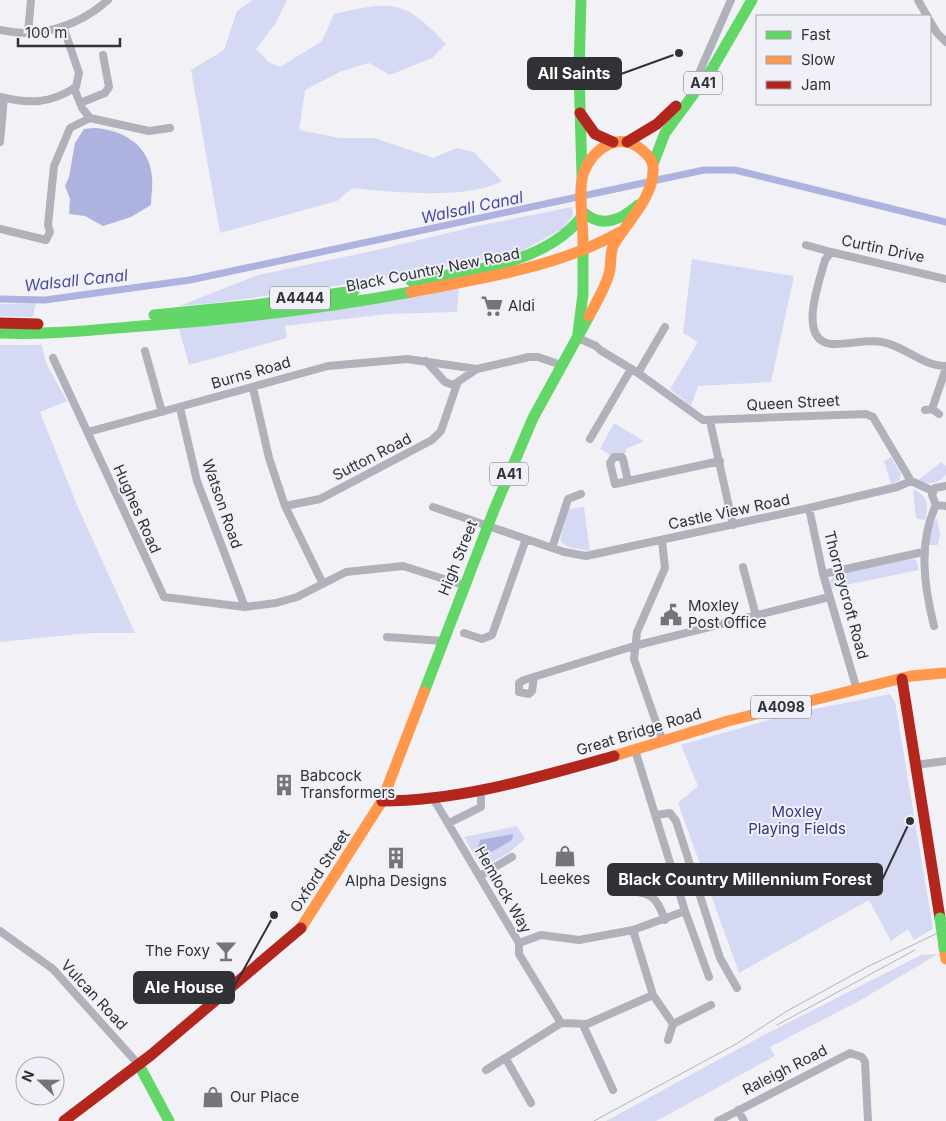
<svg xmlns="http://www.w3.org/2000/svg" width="946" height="1121" font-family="Inter,sans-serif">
<rect width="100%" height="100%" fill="#f2f2f6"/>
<path fill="#d6d9f3" d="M253,0H287L275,24L256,49L269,62L280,67L322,41L334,14C394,0 405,0 446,44L432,58L390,75L369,63L342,71L305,90L299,130L340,138H375L433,158L457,148L474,152L502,181C469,200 390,192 352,188L337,201L220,233L191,70L224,50L237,11Z
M572,207L573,216L562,229L518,253L363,282L215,303L179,306L258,275L377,250L477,226Z
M692,259L794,276L771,382L698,386L691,406L670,389L698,342L683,333Z
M459,288L457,312L387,314L285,326L287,338L189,365L179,329Z
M36,303L33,317L0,316V304Z
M0,345H42L46,363L67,401L40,412L77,505L135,633H90L0,642Z
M614,423L644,441L626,449V453L610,455L600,449Z
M891,457L901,474L900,480L891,484L884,461Z
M941,462L946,466V475C938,484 928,485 917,481Z
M913,489C928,497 929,504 925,520L916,518Z
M584,507L590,551L568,547L560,541L568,509Z
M937,518L940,534L938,545H927L933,524Z
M912,559L916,560L919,570L831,588L830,581L834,575Z
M890,694L895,702L933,929L914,940L908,929L891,941L869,900L739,973L678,803L698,786L681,745L789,714Z
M517,826L525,839L510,852L482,868L464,837Z
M938,954L859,1001L770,1047L775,1056L662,1118L656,1121H606L760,1037L921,955Z"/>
<path fill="#aeb2de" d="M93,128C122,129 150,145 152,177C153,186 151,196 151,205L131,217L103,226L85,216L69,214L70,199L65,186L69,177L75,143L84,129Z
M513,834L512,840L488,854L478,847L480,840Z"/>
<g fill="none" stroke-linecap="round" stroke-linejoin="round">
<path stroke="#aeb2de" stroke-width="7" d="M0,299L45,300L190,280L704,170H735L946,222"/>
<path stroke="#b0b1ba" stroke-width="8" d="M918,0L927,16
M930,21L937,33L946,42
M0,30C39,39 79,26 108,0
M28,33L31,0
M696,80L731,0
M74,88L82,108L90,118L149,131L170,128
M0,97C29,104 50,104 76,87L79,73L63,26
M80,103L105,93L109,87L103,55
M0,142L4,98
M0,229L46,240L50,232L48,225L54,166L70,128L90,118
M806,245L831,252
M946,279L831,252L825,260C820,280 796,341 832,344C848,345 866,339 882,342C905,346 922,366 946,366
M576,337L596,346L600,350L638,373L703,420L866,414L873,417L911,481L933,491
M145,351L162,412
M53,358L164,597L245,607L276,603L297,597L346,572L403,566L463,585
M426,361L445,382L453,385L477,369L529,357H538L561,365
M638,373L665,327
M253,388L269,458L285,506L323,584
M180,408L197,481L245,607
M932,409L946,368
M925,410L932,409L939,414
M710,421L733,525
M88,432L328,366L407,359L477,369
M590,439L631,369
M628,481L623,459L622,457H614L610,463L615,484L628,481L720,461
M946,486L935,488L932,495L936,505L946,506
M285,506L320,499L432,440L441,431L457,384
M433,507L564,552L586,556L809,508L897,487L911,481
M809,508L823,574L857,690
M662,541L665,568L637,632L634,659L663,742
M552,548L568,499L581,494
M743,567L756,616
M823,574L923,552
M934,626C924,586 918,543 936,505
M464,633L482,639L492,635L526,539
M387,637L443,641
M534,677L532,691L529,694L519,692V683L524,680L634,646L829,597
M635,750L685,911L709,977
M915,765L946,761
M433,798L519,943V954L561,1023
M656,815L670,813L676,821L720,958L737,988
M449,823L481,807V790
M480,876L512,857
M618,881L627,891C651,892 657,897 665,920
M633,930L653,995
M0,931L53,969L139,1065
M519,943L541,935L579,940L633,930L685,911
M583,1025L613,1090
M668,1040L673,1024
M506,1059L531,1103
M486,1070L561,1023L587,1024L653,995L673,1024L711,1005
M738,1110L744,1121
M718,1121L850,1053L862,1057L865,1062L868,1121"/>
<path stroke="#63d668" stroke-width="11" d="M581,0L579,71L582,176
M653,164L665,133L712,69L752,0
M583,212C602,229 621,220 638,205
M411,281C468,271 546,265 583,215
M154,315L254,305L354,291
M0,333C52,335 103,329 155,325C241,318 326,308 411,292
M578,333L583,294V248
M424,692L494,510L533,418L589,316
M139,1065L169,1121"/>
<path stroke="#ff974d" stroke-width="11" d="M583,248C584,228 577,187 584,172C594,147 621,130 643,151C648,155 653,161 653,167C655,196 627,222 614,244C609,253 612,265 609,274C605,288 596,303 589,316
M411,292C481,278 557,268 620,232
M614,756L728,721L911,676L944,673
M301,928L382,801L424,692
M944,947L946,959"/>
<path stroke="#b3261e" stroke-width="11" d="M580,113L595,134L613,142
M627,142L657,124L676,106
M0,323L38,324
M902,679L940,918
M382,801C461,801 539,777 614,756
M64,1121L151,1055L301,928"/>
<path stroke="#b2b3ba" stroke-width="1" d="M777,1025L915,950
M594,1121L736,1044L787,1011L867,967L946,929"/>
<path stroke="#63d668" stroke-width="11" d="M940,918L944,947"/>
</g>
<defs>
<g id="supermarket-bare" transform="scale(1.725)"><path d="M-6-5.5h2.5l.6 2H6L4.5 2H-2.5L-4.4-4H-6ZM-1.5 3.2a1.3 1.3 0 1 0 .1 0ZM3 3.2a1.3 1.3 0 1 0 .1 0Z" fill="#757579" stroke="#f0f1f8" stroke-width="2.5" paint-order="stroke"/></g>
<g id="civic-bare" transform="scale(1.725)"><path d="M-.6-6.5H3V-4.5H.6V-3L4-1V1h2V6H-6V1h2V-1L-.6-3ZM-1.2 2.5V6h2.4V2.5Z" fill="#757579" stroke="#f0f1f8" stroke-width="2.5" paint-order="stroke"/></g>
<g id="building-bare" transform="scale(1.725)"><path d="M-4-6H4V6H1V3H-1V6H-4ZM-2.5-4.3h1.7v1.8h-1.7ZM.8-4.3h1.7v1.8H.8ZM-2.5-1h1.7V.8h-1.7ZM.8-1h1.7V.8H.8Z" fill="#757579" stroke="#f0f1f8" stroke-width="2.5" paint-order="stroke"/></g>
<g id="shop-bare" transform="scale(1.725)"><path d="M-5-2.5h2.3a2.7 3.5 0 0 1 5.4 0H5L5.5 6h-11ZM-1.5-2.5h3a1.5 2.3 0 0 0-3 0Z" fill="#757579" stroke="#f0f1f8" stroke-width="2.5" paint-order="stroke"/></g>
<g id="bar-bare" transform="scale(1.725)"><path d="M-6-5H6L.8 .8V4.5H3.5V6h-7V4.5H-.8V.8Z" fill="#757579" stroke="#f0f1f8" stroke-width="2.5" paint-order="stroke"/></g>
</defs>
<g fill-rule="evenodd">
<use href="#supermarket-bare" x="492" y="306"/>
<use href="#civic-bare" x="671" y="615"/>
<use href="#building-bare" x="284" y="785"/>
<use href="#shop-bare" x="565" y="856"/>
<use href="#building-bare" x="396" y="858"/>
<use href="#bar-bare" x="226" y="951"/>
<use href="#shop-bare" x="213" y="1097"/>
</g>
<g text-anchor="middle" stroke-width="4" stroke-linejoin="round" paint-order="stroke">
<g fill="#f0f1f8" stroke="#6a6b70" stroke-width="1">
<rect x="684" y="71.5" width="38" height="23" rx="4"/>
<rect x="270" y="286.5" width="60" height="23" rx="4"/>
<rect x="490" y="462.5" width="38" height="23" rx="4"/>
<rect x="751" y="695.5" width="60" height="23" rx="4"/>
</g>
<g font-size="14" font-weight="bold" fill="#313235">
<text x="703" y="88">A41</text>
<text x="300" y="303">A4444</text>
<text x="509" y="479">A41</text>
<text x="781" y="712">A4098</text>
</g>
<g font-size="15" fill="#313235" stroke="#f0f1f8">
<text transform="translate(883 249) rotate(12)" y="5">Curtin Drive</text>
<text transform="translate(433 270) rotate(-11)" y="5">Black Country New Road</text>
<text transform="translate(251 373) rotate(-16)" y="5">Burns Road</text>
<text transform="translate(793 403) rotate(-3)" y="5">Queen Street</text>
<text transform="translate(372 457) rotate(-27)" y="5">Sutton Road</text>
<text transform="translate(222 504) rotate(71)" y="5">Watson Road</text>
<text transform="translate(137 509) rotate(66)" y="5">Hughes Road</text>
<text transform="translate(729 512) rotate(-12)" y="5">Castle View Road</text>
<text transform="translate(458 558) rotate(-68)" y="5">High Street</text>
<text transform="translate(846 595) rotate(75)" y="5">Thorneycroft Road</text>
<text transform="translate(639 732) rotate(-17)" y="5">Great Bridge Road</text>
<text transform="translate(320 871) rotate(-57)" y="5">Oxford Street</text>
<text transform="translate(503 890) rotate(60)" y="5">Hemlock Way</text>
<text transform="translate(94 995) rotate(47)" y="5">Vulcan Road</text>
<text transform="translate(785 1070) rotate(-27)" y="5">Raleigh Road</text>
</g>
<g font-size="15" fill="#313235" stroke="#f0f1f8" text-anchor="start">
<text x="508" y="311">Aldi</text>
<text x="688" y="611">Moxley<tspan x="688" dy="17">Post Office</tspan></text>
<text x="300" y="781">Babcock<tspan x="300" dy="17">Transformers</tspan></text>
<text x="565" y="884" text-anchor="middle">Leekes</text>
<text x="396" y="886" text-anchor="middle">Alpha Designs</text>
<text x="210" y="956" text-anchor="end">The Foxy</text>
<text x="230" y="1102">Our Place</text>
</g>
<g font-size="15" fill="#37357f" stroke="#f0f1f8">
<text x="797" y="817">Moxley<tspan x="797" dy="17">Playing Fields</tspan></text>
</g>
<g font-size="16" font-style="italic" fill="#4c4d99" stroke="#f0f1f8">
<text transform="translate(472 207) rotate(-12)" y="6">Walsall Canal</text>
<text transform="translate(76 280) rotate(-6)" y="6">Walsall Canal</text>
</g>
</g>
<path fill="none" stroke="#313235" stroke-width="2" d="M679 53L621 74M910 821L882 880M274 915L234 987"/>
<g fill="#313235" stroke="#f0f1f8" stroke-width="2">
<circle cx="679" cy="53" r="5"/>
<circle cx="910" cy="821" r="5"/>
<circle cx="274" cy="915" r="5"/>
</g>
<g fill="#313235" stroke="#313235" stroke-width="2">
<rect x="528" y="58" width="93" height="31" rx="5"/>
<rect x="608" y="864" width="274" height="31" rx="5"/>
<rect x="134" y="972" width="100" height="31" rx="5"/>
</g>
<g font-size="16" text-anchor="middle" font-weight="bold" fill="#fff">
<text x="574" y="79">All Saints</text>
<text x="745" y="885">Black Country Millennium Forest</text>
<text x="184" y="993">Ale House</text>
</g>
<rect x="756" y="15" width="175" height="90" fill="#f0f1f8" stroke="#a4a5aa"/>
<rect x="766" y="31" width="25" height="8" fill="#63d668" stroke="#a4a5aa"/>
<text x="801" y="40" font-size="15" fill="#313235">Fast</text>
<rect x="766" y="56" width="25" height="8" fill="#ff974d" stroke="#a4a5aa"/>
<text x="801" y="65" font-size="15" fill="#313235">Slow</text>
<rect x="766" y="81" width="25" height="8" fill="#b3261e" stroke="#a4a5aa"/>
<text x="801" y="90" font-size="15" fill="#313235">Jam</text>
<g transform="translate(40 1081) rotate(292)"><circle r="24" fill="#f0f1f8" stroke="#a4a5aa"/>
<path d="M0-4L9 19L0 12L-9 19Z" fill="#757579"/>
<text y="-8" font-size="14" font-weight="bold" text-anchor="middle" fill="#313235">N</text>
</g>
<path d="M18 38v8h102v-8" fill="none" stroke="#313235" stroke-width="2.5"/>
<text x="25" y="38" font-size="15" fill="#313235" stroke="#f0f1f8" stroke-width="4" paint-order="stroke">100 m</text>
</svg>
